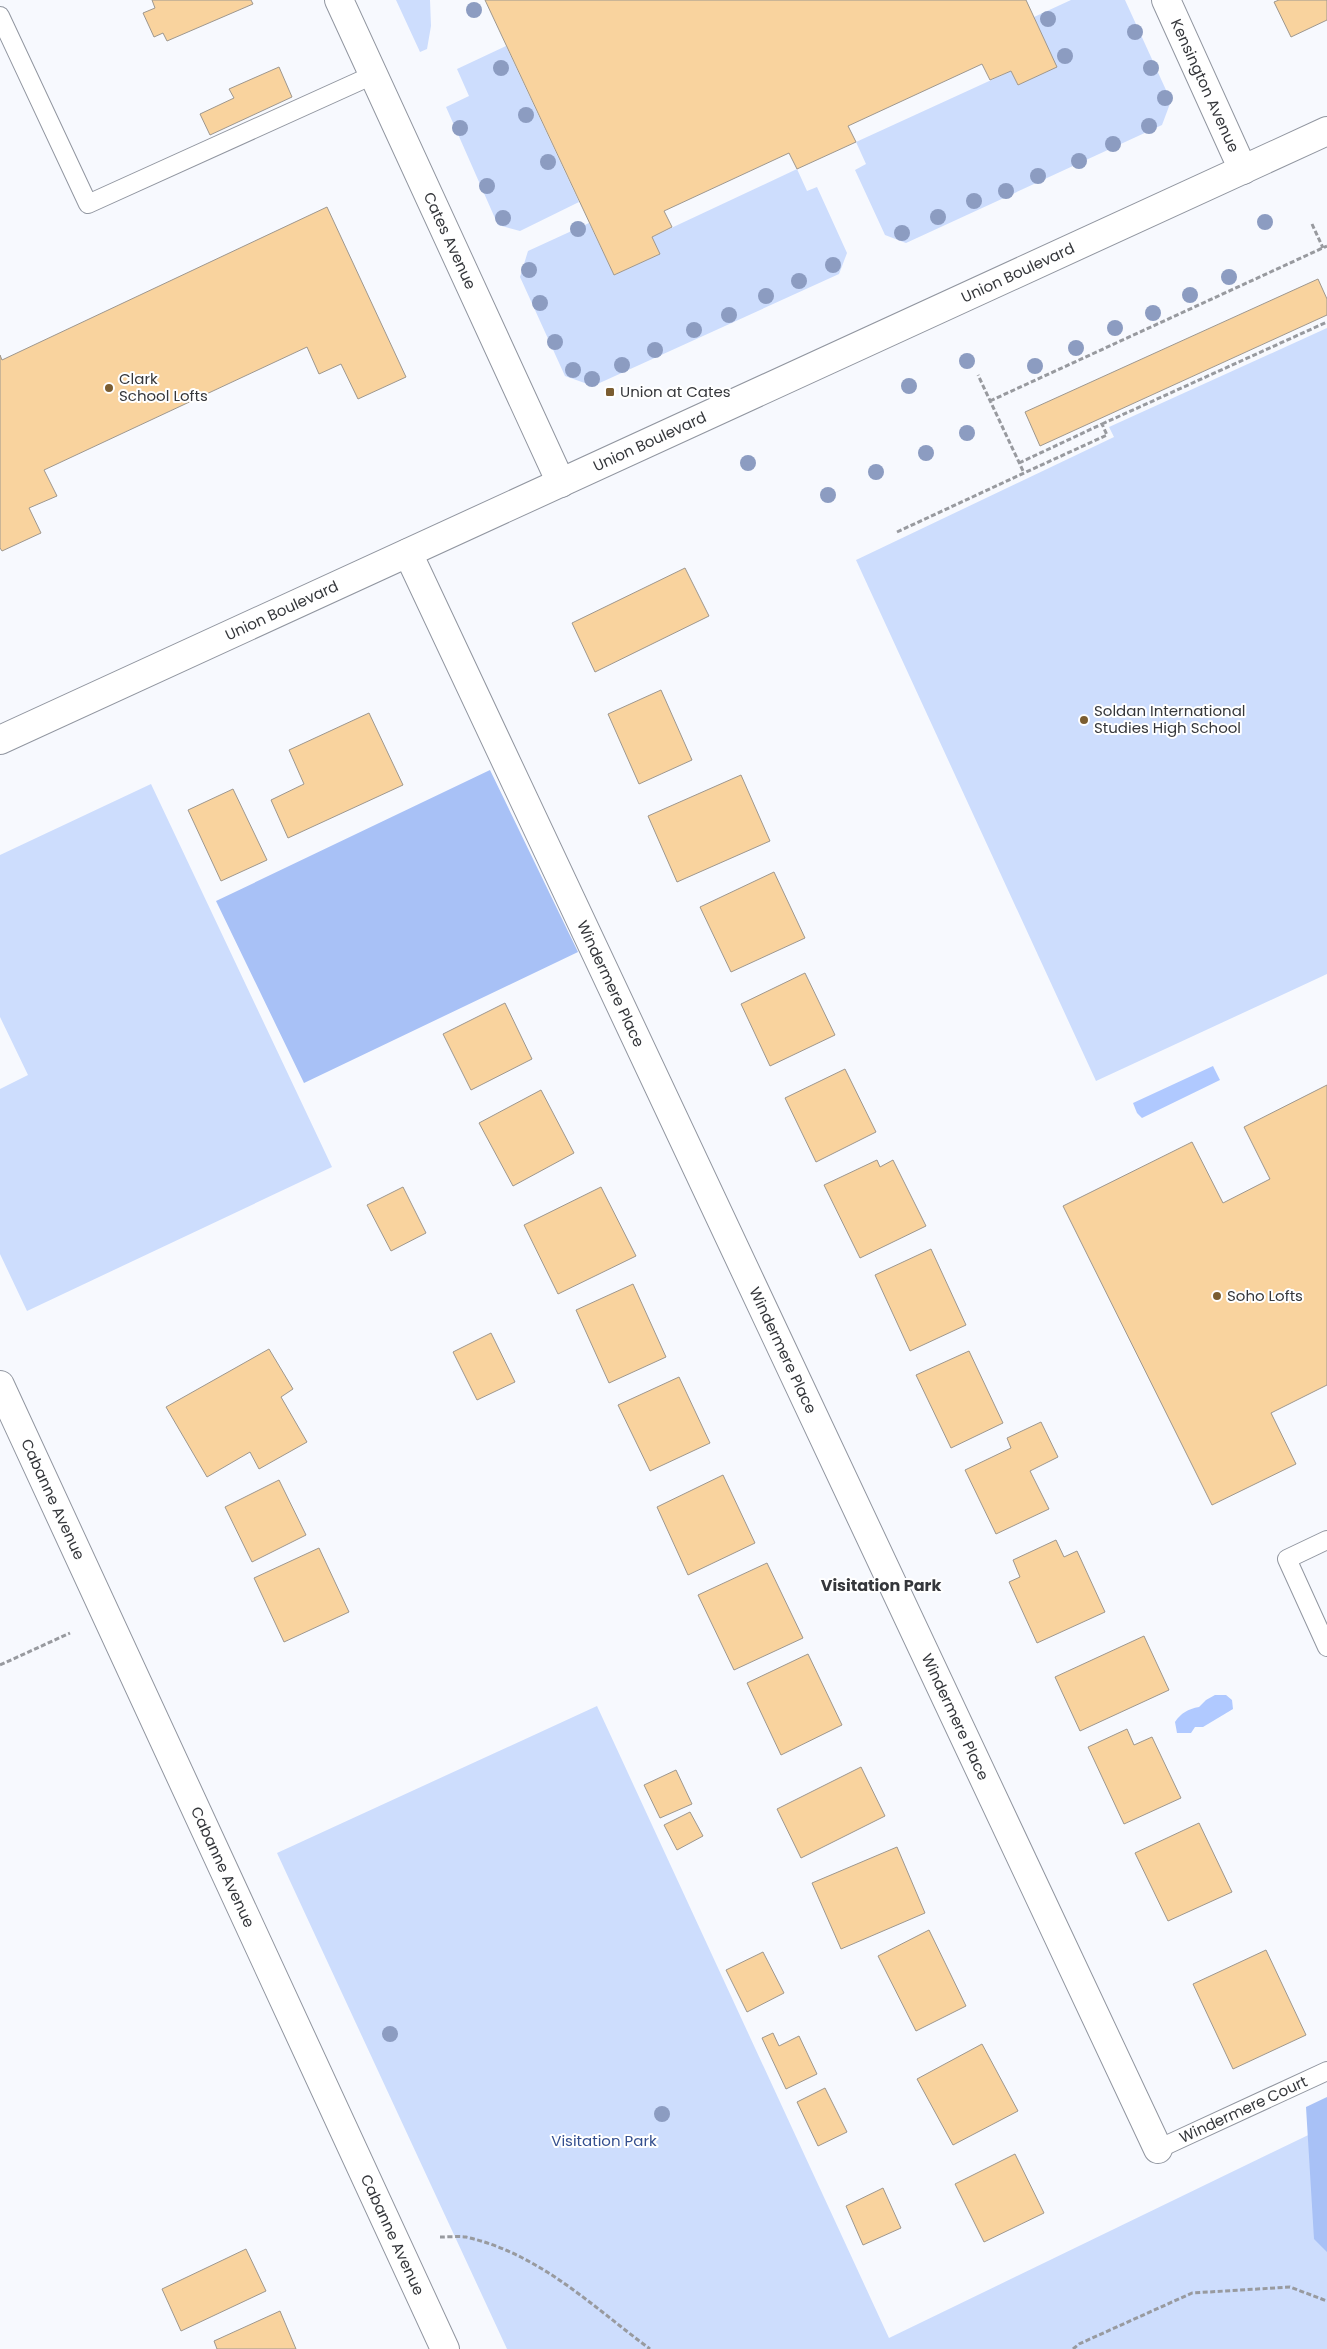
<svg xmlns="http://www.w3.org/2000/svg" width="1327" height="2349" font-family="Poppins,sans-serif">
<rect width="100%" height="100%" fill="#f7f9fe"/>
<path fill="#cdddfd" d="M396,0H430L431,26L427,49L420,52Z
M1071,0H1125L1171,101L1162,125L906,243L885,235L855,170L866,164L856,142L1011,71L1018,85L1056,67L1034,17Z
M506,46L579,202L520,231L498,225L446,107L469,96L457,69Z
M797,169L807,191L817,187L847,253L839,274L593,386L565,376L520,277L528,251L589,223L614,275L660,254L652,237Z
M1327,328V974L1096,1081L856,560L1114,437L1109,427Z
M151,784L332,1167L27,1311L0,1254V1089L28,1075L0,1017V855Z
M597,1706L889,2338L1327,2126V2349H507L277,1853Z"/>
<path fill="#a8c1f6" d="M490,770L578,952L304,1083L216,901Z
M1327,2097V2252L1314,2239L1306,2107Z"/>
<path fill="#b0c9ff" d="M1213,1066L1220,1080L1142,1118L1137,1113L1133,1103Z
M1215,1695H1226L1232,1700L1233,1709L1203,1727H1195L1191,1733H1177L1175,1722C1181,1713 1188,1709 1199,1707L1206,1700Z"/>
<path fill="#f9d39e" stroke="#9e978e" d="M152,0H251L253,4L167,41L163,33L154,37L143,13L155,8Z
M485,0H1026L1057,67L1018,85L1011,71L990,80L982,64L848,126L856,142L797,169L789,153L664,211L672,227L652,237L660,254L614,275Z
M1279,0H1327V20L1291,37L1274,2Z
M279,67L292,97L210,135L200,114L234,98L229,89Z
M327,207L406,377L358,399L341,364L319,374L307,347L44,470L57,496L29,508L41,533L2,551L0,548V355L2,360Z
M1318,279L1327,299V315L1040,446L1025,412Z
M685,568L709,616L595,672L572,623Z
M661,690L692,760L639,784L608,714Z
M369,713L403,785L288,838L271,800L304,784L289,750Z
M741,775L770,841L677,882L648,816Z
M233,789L267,860L221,881L188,810Z
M774,872L805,938L731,972L700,907Z
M805,973L835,1035L770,1066L741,1004Z
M505,1003L532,1059L471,1090L443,1034Z
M845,1069L876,1132L816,1162L785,1098Z
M1327,1085V1385L1271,1413L1296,1464L1212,1505L1063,1206L1192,1142L1223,1203L1270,1179L1244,1127Z
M541,1090L574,1153L513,1186L479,1123Z
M877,1160L880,1167L893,1160L926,1226L860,1258L824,1185Z
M403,1187L426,1233L391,1251L367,1205Z
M601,1187L636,1256L558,1294L524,1225Z
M931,1249L966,1325L910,1351L875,1275Z
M633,1284L666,1357L609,1383L576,1310Z
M491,1333L515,1382L477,1400L453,1352Z
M269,1349L293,1389L281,1397L307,1442L259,1469L250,1452L207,1477L166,1407Z
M969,1351L1003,1423L951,1448L916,1375Z
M679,1377L710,1443L650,1471L618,1405Z
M1041,1422L1058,1457L1030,1471L1049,1509L996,1534L965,1470L1011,1448L1007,1438Z
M723,1475L755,1543L688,1575L657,1507Z
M279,1480L306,1535L252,1562L225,1507Z
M1056,1540L1064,1557L1077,1551L1105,1612L1037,1643L1009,1582L1020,1577L1013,1560Z
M319,1548L349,1612L284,1642L254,1578Z
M767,1563L803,1638L734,1670L698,1595Z
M1144,1636L1169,1690L1080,1731L1055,1677Z
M808,1654L842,1725L781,1755L747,1683Z
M1127,1729L1134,1745L1152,1737L1181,1798L1124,1824L1088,1747Z
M861,1767L885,1816L801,1858L777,1809Z
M676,1770L692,1804L660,1818L644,1785Z
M690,1812L703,1836L677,1850L664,1825Z
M1199,1823L1232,1892L1168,1921L1135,1853Z
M897,1847L925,1913L841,1949L812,1883Z
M929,1930L966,2006L916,2031L878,1956Z
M1266,1950L1306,2035L1233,2069L1193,1984Z
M763,1952L784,1993L747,2012L726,1970Z
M773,2033L779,2046L799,2036L817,2074L786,2089L762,2038Z
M982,2044L1018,2111L953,2145L917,2079Z
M825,2088L847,2132L818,2146L797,2102Z
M1015,2154L1044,2213L984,2242L955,2184Z
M883,2188L901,2228L863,2245L846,2206Z
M246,2249L266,2291L181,2331L162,2289Z
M280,2311L296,2349H217L214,2341Z"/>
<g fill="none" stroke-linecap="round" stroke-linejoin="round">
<g stroke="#9196a0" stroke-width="20">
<g id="lane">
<path d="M0,16L88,204L373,75"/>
<path d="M1327,1540L1287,1559L1327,1647"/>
<path id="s1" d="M1158,2149L1327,2071"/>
</g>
</g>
<g stroke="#9196a0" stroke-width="30">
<g id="street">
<path id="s2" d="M339,0L561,483"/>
<path id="s3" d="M1166,0L1243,170"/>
<path id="s4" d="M408,553L1158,2149"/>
<path id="s5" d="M0,1385L445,2349"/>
</g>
</g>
<g stroke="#9196a0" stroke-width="30">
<g id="secondary">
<path id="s6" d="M0,740L1327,131"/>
</g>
</g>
<path stroke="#989a9f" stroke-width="3" stroke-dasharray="5 2.5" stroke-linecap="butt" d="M1312,224L1323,248
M990,401L1327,246
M1102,424L1327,322
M1019,463L1102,424L1107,435L1024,473
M897,532L1024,473L978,375
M0,1665L70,1633
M440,2237C448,2237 458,2236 466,2237C540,2254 592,2306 650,2349
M1073,2349L1079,2344L1192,2293L1290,2287L1327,2301"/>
<use href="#lane" stroke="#fff" stroke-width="18"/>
<use href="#street" stroke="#fff" stroke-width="28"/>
<use href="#secondary" stroke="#fff" stroke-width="28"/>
</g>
<g fill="#8c9cc1">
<circle cx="474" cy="10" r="8"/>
<circle cx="1048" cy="19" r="8"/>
<circle cx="1135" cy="32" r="8"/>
<circle cx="1065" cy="56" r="8"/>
<circle cx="501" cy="68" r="8"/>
<circle cx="1151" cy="68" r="8"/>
<circle cx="1165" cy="98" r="8"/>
<circle cx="526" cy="115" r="8"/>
<circle cx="1149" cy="126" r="8"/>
<circle cx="460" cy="128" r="8"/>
<circle cx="1113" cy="144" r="8"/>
<circle cx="1079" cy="161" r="8"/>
<circle cx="548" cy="162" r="8"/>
<circle cx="1038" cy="176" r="8"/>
<circle cx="487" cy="186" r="8"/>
<circle cx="1006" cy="191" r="8"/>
<circle cx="974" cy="201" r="8"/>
<circle cx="938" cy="217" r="8"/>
<circle cx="503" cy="218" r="8"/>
<circle cx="1265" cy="222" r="8"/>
<circle cx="578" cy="229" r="8"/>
<circle cx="902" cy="233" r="8"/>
<circle cx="833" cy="265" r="8"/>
<circle cx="529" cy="270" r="8"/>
<circle cx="1229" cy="277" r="8"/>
<circle cx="799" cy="281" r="8"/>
<circle cx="1190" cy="295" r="8"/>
<circle cx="766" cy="296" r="8"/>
<circle cx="540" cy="303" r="8"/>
<circle cx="1153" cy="313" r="8"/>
<circle cx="729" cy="315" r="8"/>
<circle cx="1115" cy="328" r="8"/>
<circle cx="694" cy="330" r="8"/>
<circle cx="555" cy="342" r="8"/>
<circle cx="1076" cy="348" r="8"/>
<circle cx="655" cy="350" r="8"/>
<circle cx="967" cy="361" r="8"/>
<circle cx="622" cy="365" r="8"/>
<circle cx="1035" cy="366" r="8"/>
<circle cx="573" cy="370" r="8"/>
<circle cx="592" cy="379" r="8"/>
<circle cx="909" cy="386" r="8"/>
<circle cx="967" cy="433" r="8"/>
<circle cx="926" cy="453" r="8"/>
<circle cx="748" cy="463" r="8"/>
<circle cx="876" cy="472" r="8"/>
<circle cx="828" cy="495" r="8"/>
<circle cx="390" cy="2034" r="8"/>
<circle cx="662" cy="2114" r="8"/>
</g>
<g fill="#7b5d31" stroke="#fff" stroke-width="2">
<circle cx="109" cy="388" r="5"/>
<rect x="605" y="387" width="10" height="10" rx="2.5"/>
<circle cx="1084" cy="720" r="5"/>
<circle cx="1217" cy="1296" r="5"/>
</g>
<g text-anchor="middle" stroke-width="4" stroke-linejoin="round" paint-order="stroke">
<g font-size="15" fill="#35373b" stroke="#fff">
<text dy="5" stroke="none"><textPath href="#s3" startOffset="94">Kensington Avenue</textPath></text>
<text dy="5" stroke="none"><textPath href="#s2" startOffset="265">Cates Avenue</textPath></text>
<text dy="5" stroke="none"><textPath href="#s6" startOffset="1120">Union Boulevard</textPath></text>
<text dy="5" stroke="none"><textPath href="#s6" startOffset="715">Union Boulevard</textPath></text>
<text dy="5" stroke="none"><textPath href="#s6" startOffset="310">Union Boulevard</textPath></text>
<text dy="5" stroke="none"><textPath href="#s4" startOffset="476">Windermere Place</textPath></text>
<text dy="5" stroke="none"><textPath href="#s4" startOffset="881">Windermere Place</textPath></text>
<text dy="5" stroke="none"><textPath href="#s5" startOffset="126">Cabanne Avenue</textPath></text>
<text dy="5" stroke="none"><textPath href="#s4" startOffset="1286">Windermere Place</textPath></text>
<text dy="5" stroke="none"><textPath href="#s5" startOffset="531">Cabanne Avenue</textPath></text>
<text dy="5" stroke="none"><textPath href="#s1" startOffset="94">Windermere Court</textPath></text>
<text dy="5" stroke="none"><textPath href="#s5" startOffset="936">Cabanne Avenue</textPath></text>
</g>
<g font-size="15" fill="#35373b" stroke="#fff" text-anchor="start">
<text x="119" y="384">Clark<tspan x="119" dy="17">School Lofts</tspan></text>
<text x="620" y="397">Union at Cates</text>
<text x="1094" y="716">Soldan International<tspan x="1094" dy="17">Studies High School</tspan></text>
<text x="1227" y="1301">Soho Lofts</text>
</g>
<g font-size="15" fill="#344f8f" stroke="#fff">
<text x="604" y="2146">Visitation Park</text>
</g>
<g font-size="16" font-weight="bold" fill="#35373b" stroke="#fff">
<text x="881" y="1591">Visitation Park</text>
</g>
</g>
</svg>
